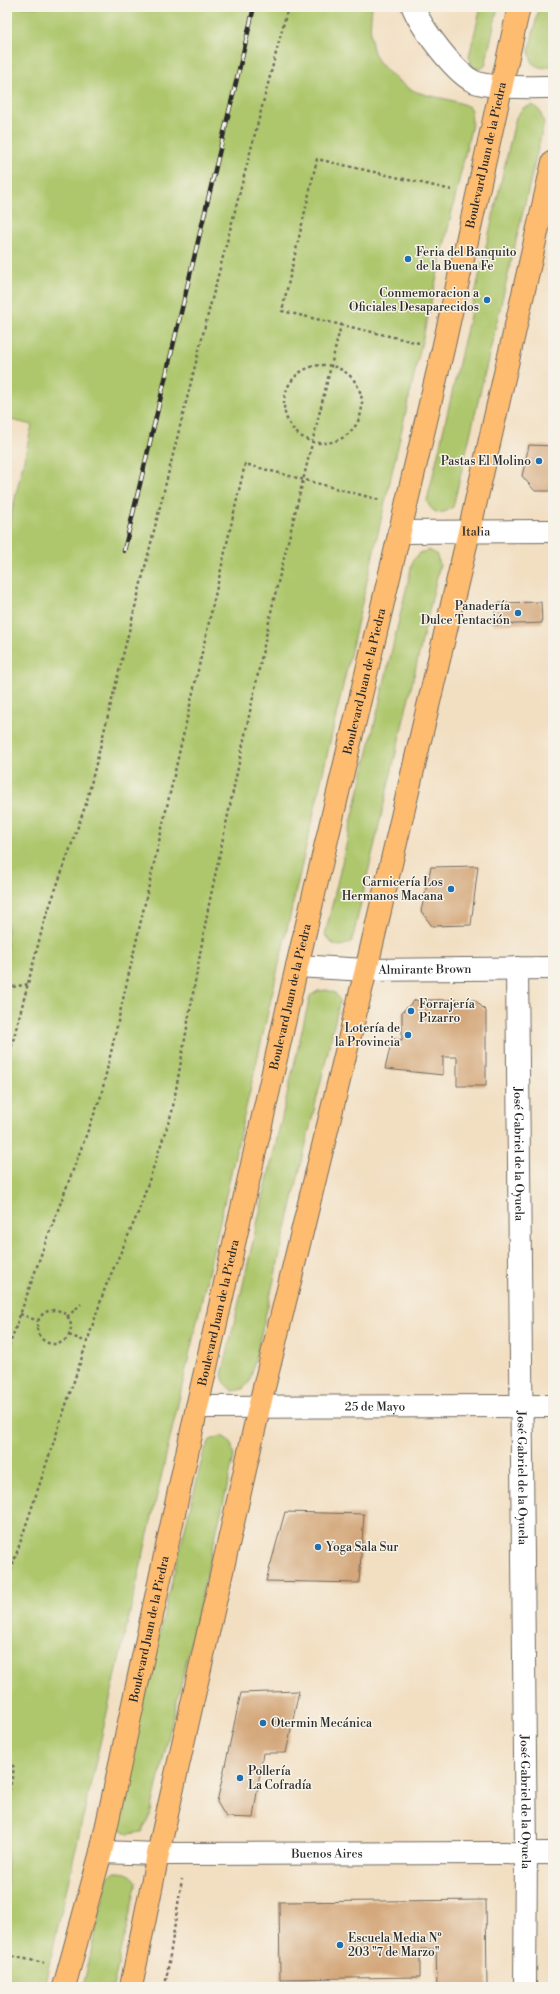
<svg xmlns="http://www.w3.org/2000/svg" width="560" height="1994" font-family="'Libre Bodoni',serif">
<rect width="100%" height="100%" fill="#f7f3e8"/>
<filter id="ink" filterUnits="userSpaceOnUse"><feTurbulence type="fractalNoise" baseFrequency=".025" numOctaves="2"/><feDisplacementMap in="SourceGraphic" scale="8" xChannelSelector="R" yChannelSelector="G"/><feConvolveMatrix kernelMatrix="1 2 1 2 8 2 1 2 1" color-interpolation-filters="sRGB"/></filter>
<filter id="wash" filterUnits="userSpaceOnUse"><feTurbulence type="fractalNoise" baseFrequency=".012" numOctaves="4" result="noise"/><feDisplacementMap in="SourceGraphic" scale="16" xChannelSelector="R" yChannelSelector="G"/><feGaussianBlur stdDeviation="0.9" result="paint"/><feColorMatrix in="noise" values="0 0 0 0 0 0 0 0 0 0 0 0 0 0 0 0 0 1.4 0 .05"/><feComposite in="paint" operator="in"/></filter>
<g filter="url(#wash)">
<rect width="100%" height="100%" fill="#f2dfc2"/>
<path fill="#aec76d" stroke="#6c794c" d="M7,7H372C370,21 369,42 375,55C379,66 401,84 410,89C427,98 452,97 471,108L472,124L44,1987H7V533L32,425L7,419Z
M481,7H498L485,66L480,69L473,68L469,56Z
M539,7H553V64C545,70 539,68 532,63L529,51Z
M533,105L540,111L544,123L453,507C441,516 432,514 427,501L516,117L523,108Z
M429,550L436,554L440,564L352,941C340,949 333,947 325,935L413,560L420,553Z
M327,990L335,993L340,1000L250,1381L243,1389L233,1391L225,1384L222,1375L310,996L318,991Z
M222,1436L231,1442L234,1457L149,1820L141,1832L128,1834L119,1827L115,1813L204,1451L210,1440Z
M114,1872C125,1872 131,1873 137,1882L113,1987H83L108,1877Z"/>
<g id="blocks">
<path fill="#d4a87b" d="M529,445L553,446V491H535L522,476Z
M541,602L542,623L492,625L497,603Z
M478,866L471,925L432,926L421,911L431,867Z
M415,1000H475L486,1011V1086H457V1057H443V1075L385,1069L392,1039L402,1040V1012Z
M285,1512L364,1514L359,1583L266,1581Z
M299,1691L286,1753H263L253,1818L226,1817L217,1802L241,1693Z
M486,1900L487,1987H437L436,1949H420V1977L280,1979L279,1902Z"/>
</g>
</g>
<g filter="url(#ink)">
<use href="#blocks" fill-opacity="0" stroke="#716a60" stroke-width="1"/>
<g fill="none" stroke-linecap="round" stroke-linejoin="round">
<g stroke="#716a60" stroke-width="24">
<g id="minor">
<path d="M413,7C421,27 452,69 471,80C484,89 536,87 553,87"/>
<path id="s1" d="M399,532L553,531"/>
<path id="s2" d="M297,966L366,970L553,968"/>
<path id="s3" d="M517,968L526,1853L525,1987"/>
<path id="s4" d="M197,1407L553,1406"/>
<path id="s5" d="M101,1852L158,1854L553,1853"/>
</g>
</g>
<g stroke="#716a60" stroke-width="24">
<g id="major">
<path id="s6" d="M64,1987L101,1852L197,1407L297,966L443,349L519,7"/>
<path d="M131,1987L158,1854L259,1408L366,970L469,532L553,162"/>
</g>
</g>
<path stroke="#716a60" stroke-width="2.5" stroke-dasharray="3 3" stroke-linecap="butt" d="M419,343L282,311L317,159L452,190
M284 404a39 39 0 1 1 78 0a39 39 0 1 1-78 0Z
M7,988L29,984
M7,1064L44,922L86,804L206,322L288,7
M37 1327a17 17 0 1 1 34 0a17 17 0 1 1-34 0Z
M20,1314L38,1321
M67,1317L81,1304
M69,1335L87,1342
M7,1352L42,1252L101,1096L245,464L380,500
M7,1582L105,1288L138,1213L172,1112L208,909L273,603L341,325
M7,1754L14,1768L7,1801
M7,1955L44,1963
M165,1987L182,1879"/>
<use href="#minor" stroke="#fff" stroke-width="22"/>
<use href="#major" stroke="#febc70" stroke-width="22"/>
<g stroke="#2b2b2b" stroke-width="4.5">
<path id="rail" d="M124,551L254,7"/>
</g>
<use href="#rail" stroke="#f7f3e8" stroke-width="3" stroke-dasharray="9" stroke-linecap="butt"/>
</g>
</g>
<g fill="#1f6fb2" stroke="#f7f3e8" stroke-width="1.5">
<circle cx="408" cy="259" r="4"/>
<circle cx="487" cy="300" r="4"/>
<circle cx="539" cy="461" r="4"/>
<circle cx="518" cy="613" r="4"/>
<circle cx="451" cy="889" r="4"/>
<circle cx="411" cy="1011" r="4"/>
<circle cx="408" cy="1035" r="4"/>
<circle cx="318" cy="1547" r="4"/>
<circle cx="263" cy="1723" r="4"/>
<circle cx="240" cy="1778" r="4"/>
<circle cx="340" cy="1945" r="4"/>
</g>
<g text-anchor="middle" stroke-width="3" stroke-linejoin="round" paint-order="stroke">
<g font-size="12" fill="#2b2b2b" stroke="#f7f3e8">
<text dy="4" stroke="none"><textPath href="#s6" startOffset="1880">Boulevard Juan de la Piedra</textPath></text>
<text dy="4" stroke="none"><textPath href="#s1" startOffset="77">Italia</textPath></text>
<text dy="4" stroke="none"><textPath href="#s6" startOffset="1340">Boulevard Juan de la Piedra</textPath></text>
<text dy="4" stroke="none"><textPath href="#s2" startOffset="128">Almirante Brown</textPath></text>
<text dy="4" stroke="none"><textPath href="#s6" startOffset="1016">Boulevard Juan de la Piedra</textPath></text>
<text dy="4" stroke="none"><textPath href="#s3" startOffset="186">José Gabriel de la Oyuela</textPath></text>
<text dy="4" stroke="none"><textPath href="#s6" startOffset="692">Boulevard Juan de la Piedra</textPath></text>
<text dy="4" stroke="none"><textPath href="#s4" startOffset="178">25 de Mayo</textPath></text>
<text dy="4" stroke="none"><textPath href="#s3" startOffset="510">José Gabriel de la Oyuela</textPath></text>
<text dy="4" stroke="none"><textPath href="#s6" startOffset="368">Boulevard Juan de la Piedra</textPath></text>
<text dy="4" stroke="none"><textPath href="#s3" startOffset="834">José Gabriel de la Oyuela</textPath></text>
<text dy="4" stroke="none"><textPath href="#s5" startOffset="226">Buenos Aires</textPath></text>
</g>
<g font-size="12" fill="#2b2b2b" stroke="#f7f3e8" text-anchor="start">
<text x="416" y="256">Feria del Banquito<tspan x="416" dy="14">de la Buena Fe</tspan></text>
<text x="479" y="297" text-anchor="end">Conmemoracion a<tspan x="479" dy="14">Oficiales Desaparecidos</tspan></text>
<text x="531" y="465" text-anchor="end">Pastas El Molino</text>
<text x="510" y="610" text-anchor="end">Panadería<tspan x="510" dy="14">Dulce Tentación</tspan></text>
<text x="443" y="886" text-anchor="end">Carnicería Los<tspan x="443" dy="14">Hermanos Macana</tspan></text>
<text x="419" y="1008">Forrajería<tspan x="419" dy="14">Pizarro</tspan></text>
<text x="400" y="1032" text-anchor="end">Lotería de<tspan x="400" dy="14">la Provincia</tspan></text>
<text x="326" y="1551">Yoga Sala Sur</text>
<text x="271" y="1727">Otermin Mecánica</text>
<text x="248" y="1775">Pollería<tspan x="248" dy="14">La Cofradía</tspan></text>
<text x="348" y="1942">Escuela Media Nº<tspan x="348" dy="14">203 "7 de Marzo"</tspan></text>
</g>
</g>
<rect width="560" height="1994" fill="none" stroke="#f7f3e8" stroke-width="24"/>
</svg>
